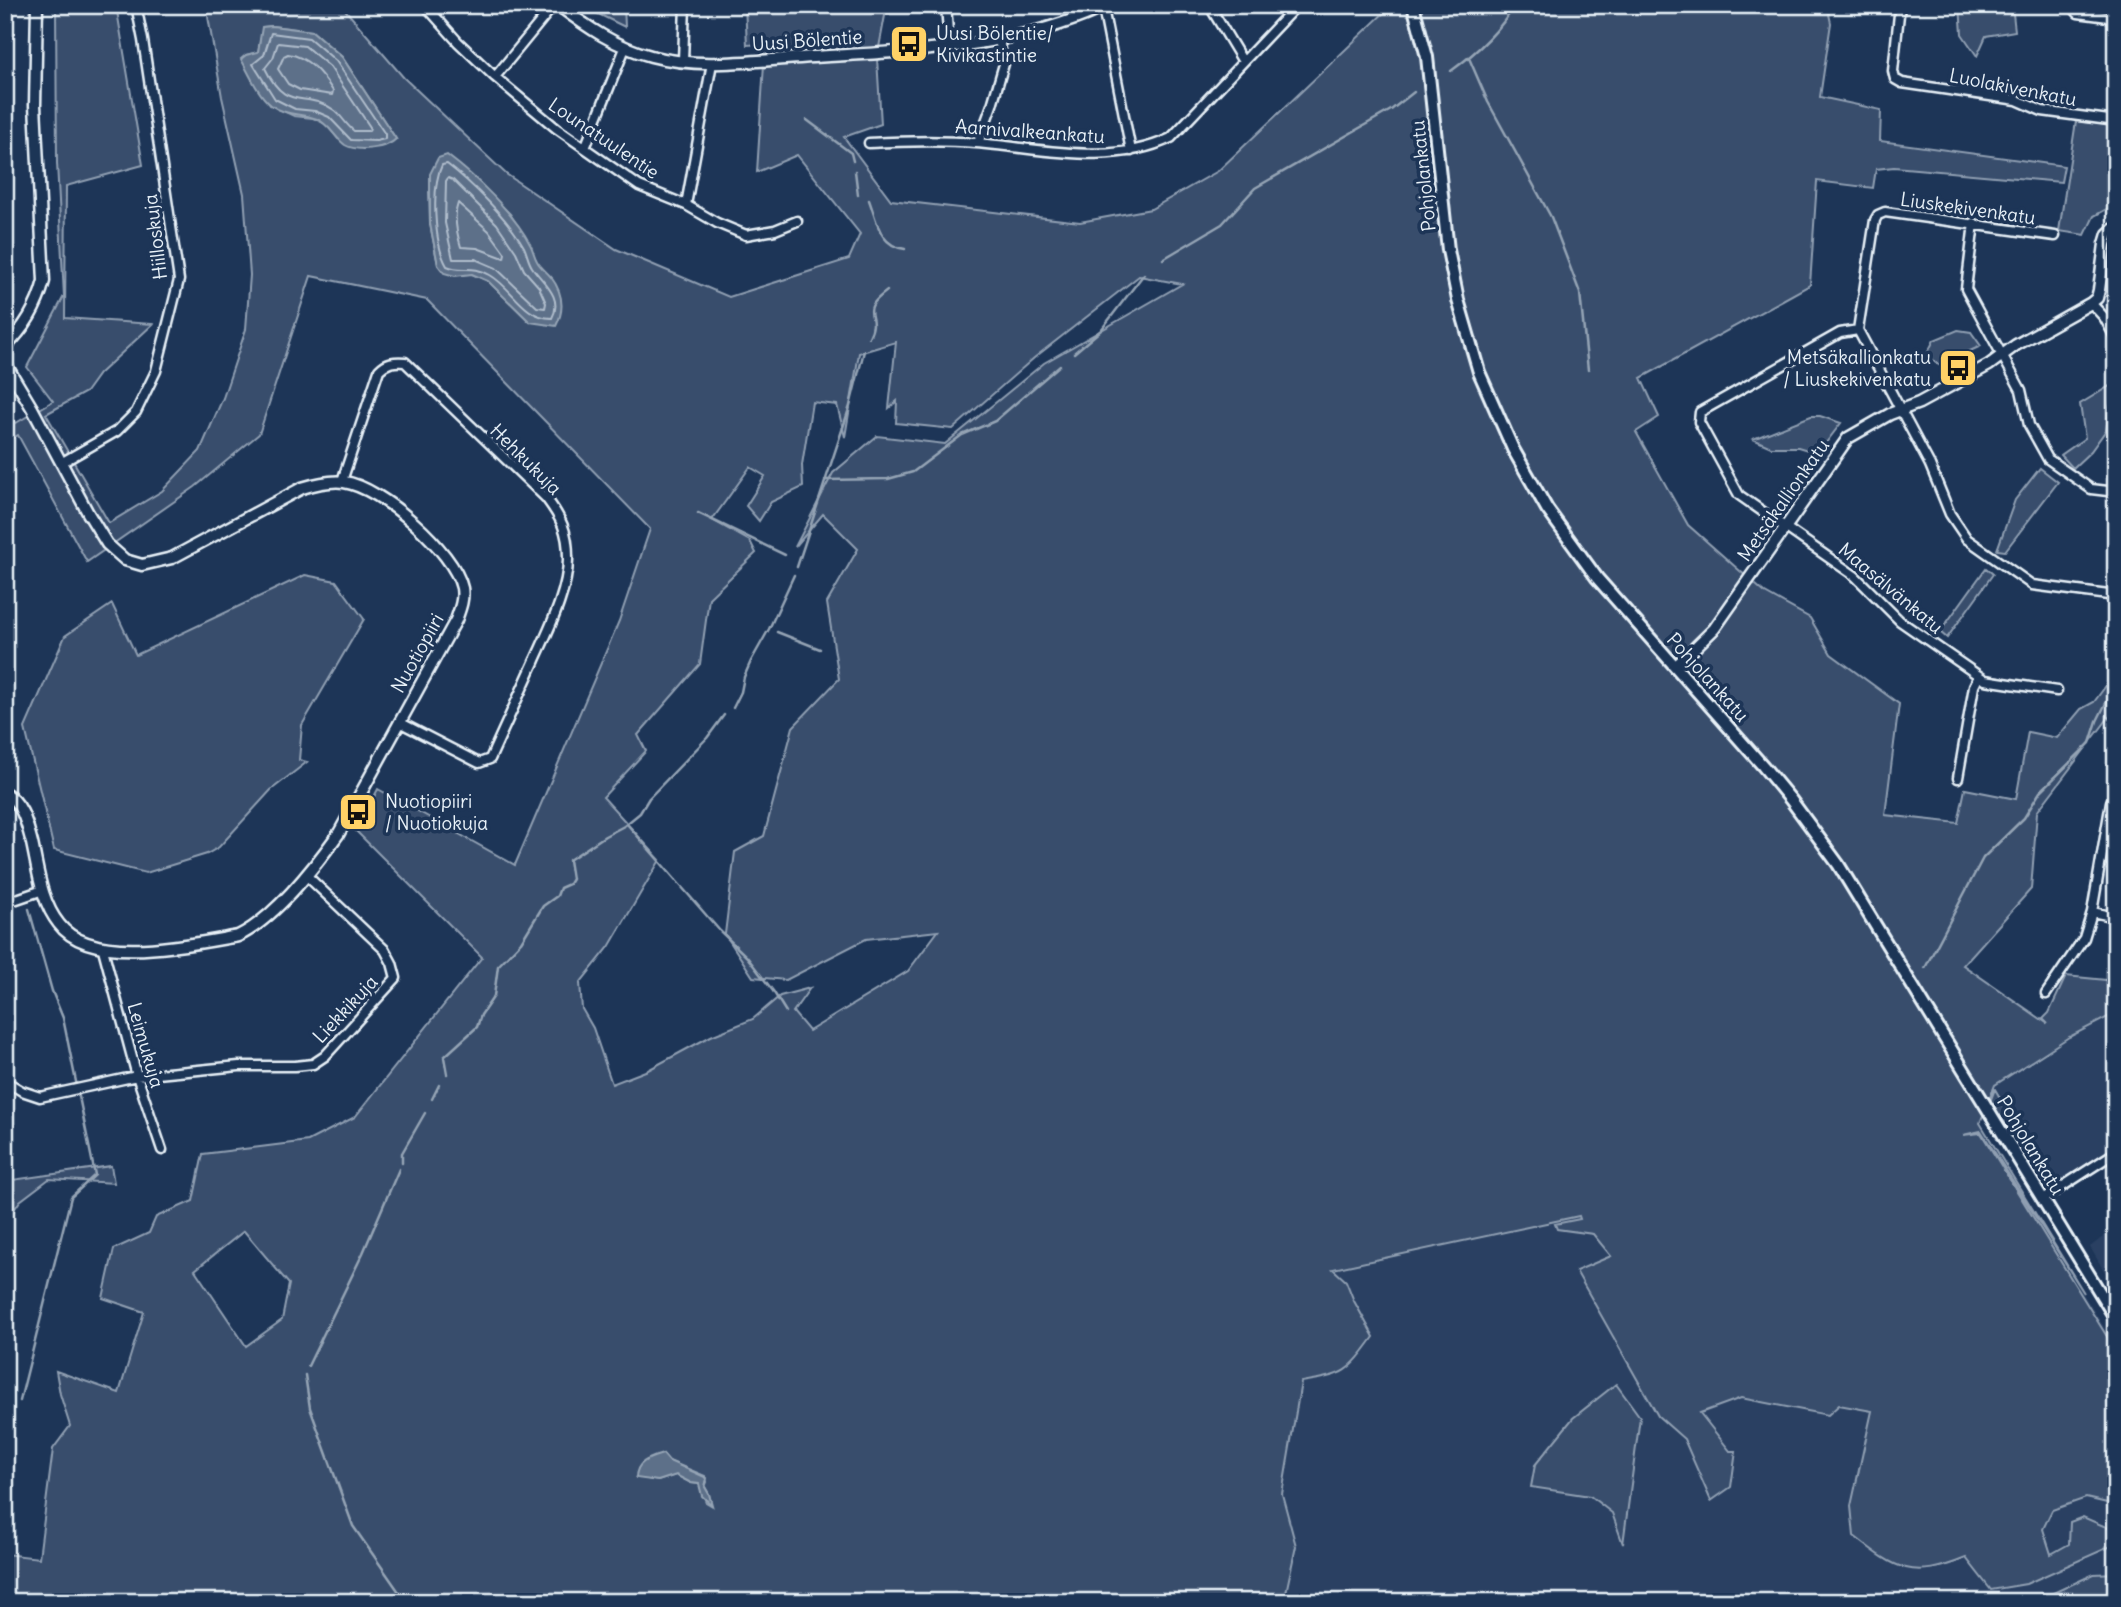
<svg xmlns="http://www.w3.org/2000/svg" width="2121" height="1607" font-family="Delius,sans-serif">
<rect width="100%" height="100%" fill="#1d3557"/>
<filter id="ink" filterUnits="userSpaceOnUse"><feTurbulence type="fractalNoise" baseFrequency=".0143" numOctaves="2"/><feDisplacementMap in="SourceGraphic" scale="14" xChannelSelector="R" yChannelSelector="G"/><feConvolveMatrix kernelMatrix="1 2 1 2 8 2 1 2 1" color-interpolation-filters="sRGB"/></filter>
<g filter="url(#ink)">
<path fill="#2a4162" d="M2112,1014L2116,1015V1161L2059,1195L1995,1086L2069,1038Z
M1981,1131L2116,1346V1602H1257L1307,1274Z
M2116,1227V1291L2090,1247Z"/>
<path fill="#374d6c" stroke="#909fb2" stroke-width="2" fill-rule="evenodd" d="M56,5H116L143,165L66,186L65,318L153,324L99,374L86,392L46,414L109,523L162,491L200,451L223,398L246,329L250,275L244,194L222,97L206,5H341L404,78L506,174L616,249L729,297L849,259L860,234L797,155L757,172L764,64L762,44L747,45L745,5H887L877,58L881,124L844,137L891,200L1080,222L1151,209L1218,171L1389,8L1388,5H1827L1831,23L1820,97L1881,110L1880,141L2064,166L2061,182L1894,167L1876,169L1873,188L1817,181L1810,285L1641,378L1659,417L1636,432L1688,525L1765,593L1810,618L1831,654L1899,704L1885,815L1958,823L1965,789L2016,799L2028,732L2057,738L2081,709L2094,702L2116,672V708L2037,812L2031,889L1963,965L2048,1024L2043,1019L2049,1013L2066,976L2116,981V1013L2069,1037L1995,1085L1980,1123L2084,1293L1981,1131L1963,1135L1981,1133L2116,1351V1517L2107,1503L2086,1498L2052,1510L2043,1529L2051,1554L2069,1544L2070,1522L2083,1517L2113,1530L2116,1544L2026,1584L1991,1590L1966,1558C1912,1580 1897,1570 1854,1536L1851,1506L1872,1411L1839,1405L1828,1415L1741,1398L1700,1413L1730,1451H1736L1731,1487L1711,1501L1684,1439L1658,1416L1576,1271L1611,1256L1593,1234L1557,1229L1555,1224L1580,1219L1579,1216L1333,1269L1346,1281L1354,1301L1374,1337C1347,1374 1346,1374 1301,1382L1282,1494L1296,1546L1284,1602H5V1554L39,1558L53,1449L70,1426L60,1394L56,1371L119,1393L144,1312L103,1298L114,1249L149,1233L156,1217L193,1201L203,1154L308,1141L355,1117L482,957L356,831L378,789L515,865L619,621L650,529L427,300L311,276L259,434L195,487L87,562L18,435L5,442V410L16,423L53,401L27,367L64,296L57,163ZM272,26L312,31L342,57L396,139H338L326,124L313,118L294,116L270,105L242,59L246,55L258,52L263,27ZM463,168L510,214L530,245L537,263L552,278L530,322L488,281L472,274L438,265L430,224L429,192ZM1139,276L1182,284L1044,363L945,444L877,436L833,473L795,547L823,514L858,549L827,603L839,679L793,727L764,836L735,852L725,934L753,977L786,980L866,939L938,931L908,971L809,1031L793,1012L810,988L780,996L753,1019L711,1036L648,1070L612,1084L593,1028L582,1009L580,983L609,947L660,860L603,797L646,751L638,735L700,664L709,598L756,553L750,541L712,520L750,467L765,476L746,506L759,521L771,502L803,487L802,465L812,402L837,405L845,437L859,353L896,342L889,408L897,401L896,423L953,429L1034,358ZM244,1231L289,1284L282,1320L246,1346L195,1270ZM663,1454L669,1461L705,1476L707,1482L705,1487L709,1494L711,1505L706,1502L699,1484L691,1483L676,1475L658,1481L636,1477Z
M580,5H624L625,27Z
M1960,5H2012L2015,31L1986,36L1977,56L1962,34Z
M2076,121L2116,126V204L2094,216L2085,235L2059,231Z
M1958,330L1971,332L1981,346L1939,365L1932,360L1928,352L1934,340Z
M2113,384L2106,430L2091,451L2073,468L2061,455L2085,438L2080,404Z
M1811,416H1820L1841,423L1822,448L1814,452L1798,447H1771L1753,439Z
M2040,468L2058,482L2005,551L1997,550L2015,500Z
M1986,568L1993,574L1947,638L1940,632Z
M305,575L336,581L364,619L302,725L299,760L307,762L271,790L219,847L207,854L146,873L54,850L25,728L65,636L112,604L136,655Z
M1995,1089L2043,1173L2042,1175L2027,1159L1991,1106L1990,1102Z
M111,1166L114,1183L49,1179L20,1201L5,1223V1181Z
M1616,1384L1640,1417L1623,1544L1612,1513L1590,1496L1531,1487L1535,1465L1573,1418Z
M2116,1573V1602H2103L2091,1598L2088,1602H2034L2094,1574Z"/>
<path fill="#5d7089" stroke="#95a4b5" stroke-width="2" d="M272,26L312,31L342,57L396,139C387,149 357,152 345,145C334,137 330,125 317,119C302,113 285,116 271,105C258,95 249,73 241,59L246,55L258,52L262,27Z
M447,155C475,176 515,214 531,246C533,250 534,256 537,261C540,267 546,271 551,277C563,293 565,309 556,326L530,322L488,281L472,274L455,276L444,273L438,265L430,224V174L438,158Z
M663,1454L669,1461L707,1478L705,1487L709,1494L712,1505L702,1496L699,1484L691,1483L676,1475L658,1481L636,1478C636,1461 650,1458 663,1454Z"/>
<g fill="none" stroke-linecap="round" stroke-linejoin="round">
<path stroke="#b0bdcc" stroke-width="2" d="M271,33L309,38L336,61L385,134V139L376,141L351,140L329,117L315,111L295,109L275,99L253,64L264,55Z
M278,43L305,46L330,67L370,127L369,131H354C346,125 342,116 334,110C304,89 287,114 265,68L273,58Z
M288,54C309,57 322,74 333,91L332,95L300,90L288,84L278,69L284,56Z
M447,164C473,184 508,219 524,247C527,253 528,261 532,267C542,282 564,297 552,318C523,318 513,288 490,275C472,264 462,273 447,266C434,244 431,187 442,165Z
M448,178L453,180L497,224L516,252L524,270L539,287L546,303L545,308L537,307L496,268L475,259H453L445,223L446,181Z
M458,203L489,231L505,253L504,258L477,248L461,247C457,234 453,216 458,203Z"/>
<path stroke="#95a4b5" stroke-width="2.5" d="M1469,58L1488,102L1551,217L1580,293L1588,370
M1451,71C1476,53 1499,32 1515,5
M807,120L851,153L853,161
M855,171L858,195
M869,200C877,221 879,246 905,249
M1163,259L1222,224L1255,188L1391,110L1414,92
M869,337C882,313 856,314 887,291
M1074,353L1101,330L1144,274
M825,480L888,479L913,472L962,435L995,421L1060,365
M698,513L785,555
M797,567L850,406L864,351
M777,632L820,649
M733,708L741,692L744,677L751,661L769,629L794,575
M627,824L720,931L747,957L773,991L786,1012
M1925,968L1983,858L2024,818L2040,792L2090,743L2097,721L2116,683
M447,1074L444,1057L477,1027L481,1015L494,996L498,966L521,942L543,906L557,896L560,888L569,884L572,879L569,860L605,836L624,826L640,813L649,798L707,738L724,715
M432,1099L439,1085
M402,1163V1153L425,1113
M308,1366L363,1253L399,1169
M305,1375L310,1408L353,1526L406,1602
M20,1401L71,1197L95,1175L63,1018L52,991L29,909"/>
<g stroke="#e8f1f8" stroke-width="13">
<path id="minor" d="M425,5L458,42L495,77L556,128L639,186L686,205L717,223L746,235L775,230L797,221
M946,5L949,46
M1209,5L1242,60
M1900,5L1893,71L1895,79L1902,83L2017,100L2042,111L2116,121
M2071,5L2078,13L2116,18
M1103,8L1131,151
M683,61L685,5
M495,77L554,5
M869,143C905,141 940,140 976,143C1040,148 1110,167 1171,138L1297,5
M978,143L992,105L1004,64L999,40
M585,148L625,48
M686,205L712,63
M1974,223L1966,289L2021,390L2029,425L2048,459L2091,489L2116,492
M2055,236L1885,212L1878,215L1875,220L1858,330L1930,465L1950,514L1967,539L2032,585L2116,596
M2091,303L2104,317L2116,339
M1858,330L1840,333L1700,412L1699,422L1739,495L1855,576L1900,621L1985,680L2057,691
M61,463L117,431L136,412L156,371L179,280L143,40L136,5
M342,481L379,370C387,362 394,361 405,362L546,498C561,518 568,531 568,557C569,590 548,631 535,660C520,693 505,726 490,759L479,763L399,722
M1958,778L1974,686L1979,676
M5,903L43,890
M2092,912L2116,917
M103,949L137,1076L162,1150
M2046,994L2084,938L2092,912L2111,802L2116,797
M5,1081L22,1091L40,1097L137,1076L239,1066H295L313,1064L325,1056L396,978L392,963L385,950L306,875
M2043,1199L2116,1152"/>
</g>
<g stroke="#e8f1f8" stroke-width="15">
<path id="tertiary" d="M558,5C587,27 616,47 651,56C699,69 751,61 800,58C902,51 1013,51 1108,5
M5,347C25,328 37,308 44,281L35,105L37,5
M5,363L32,408L88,513L107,544L125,560L142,565L172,558L302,488C315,484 331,480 344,482C381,487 454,551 462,588C464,599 460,609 456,620L339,833C316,865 274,919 238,936C192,944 91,967 59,924C41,902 38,870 32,843C27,825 23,803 5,793
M1676,666L1714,629L1848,438L1890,414L1919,403L1989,365L2016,345L2091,303L2097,298L2099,290L2105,244L2108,234L2116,227"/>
</g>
<g stroke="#e8f1f8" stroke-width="16">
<path id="secondary" d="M1413,5L1427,57L1448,250L1458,300L1479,372L1513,449L1547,509L1597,578L1763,766L1791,800L1838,864L2116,1319"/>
</g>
<use href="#minor" stroke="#1d3557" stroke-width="8"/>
<use href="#tertiary" stroke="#1d3557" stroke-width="10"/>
<use href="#secondary" stroke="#1d3557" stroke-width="10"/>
</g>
</g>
<defs>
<g id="bus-square" transform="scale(2.0125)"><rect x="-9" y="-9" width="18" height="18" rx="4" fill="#ffd166" stroke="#1d3557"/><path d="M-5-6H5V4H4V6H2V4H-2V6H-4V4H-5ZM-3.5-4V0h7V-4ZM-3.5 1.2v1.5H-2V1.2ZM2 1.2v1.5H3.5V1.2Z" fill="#111"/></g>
</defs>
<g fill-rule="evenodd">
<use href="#bus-square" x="909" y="44"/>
<use href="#bus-square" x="1958" y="368"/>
<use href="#bus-square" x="358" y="812"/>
</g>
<g text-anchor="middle" stroke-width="7" stroke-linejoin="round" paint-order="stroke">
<g font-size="19" fill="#e8f1f8" stroke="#1d3557" text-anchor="start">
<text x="936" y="40">Uusi Bölentie/<tspan x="936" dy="22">Kivikastintie</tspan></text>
<text x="1931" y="364" text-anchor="end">Metsäkallionkatu<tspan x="1931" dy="22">/ Liuskekivenkatu</tspan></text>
<text x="385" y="808">Nuotiopiiri<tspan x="385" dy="22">/ Nuotiokuja</tspan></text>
</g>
<g font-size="19" fill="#e8f1f8" stroke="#1d3557">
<text transform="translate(807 40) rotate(-4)" y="7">Uusi Bölentie</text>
<text transform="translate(2013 87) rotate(11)" y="7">Luolakivenkatu</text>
<text transform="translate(1030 131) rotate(4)" y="7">Aarnivalkeankatu</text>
<text transform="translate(604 138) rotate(34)" y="7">Lounatuulentie</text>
<text transform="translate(1423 176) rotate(-96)" y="7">Pohjolankatu</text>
<text transform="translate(1968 208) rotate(8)" y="7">Liuskekivenkatu</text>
<text transform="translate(155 237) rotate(-97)" y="7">Hiilloskuja</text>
<text transform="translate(526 459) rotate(45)" y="7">Hehkukuja</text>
<text transform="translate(1783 500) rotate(-55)" y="7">Metsäkallionkatu</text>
<text transform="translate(1891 588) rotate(40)" y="7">Maasälvänkatu</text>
<text transform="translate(417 653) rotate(-61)" y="7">Nuotiopiiri</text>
<text transform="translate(1708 677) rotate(48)" y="7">Pohjolankatu</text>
<text transform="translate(345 1009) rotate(-47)" y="7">Liekkikuja</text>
<text transform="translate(146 1045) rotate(74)" y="7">Leimukuja</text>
<text transform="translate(2031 1145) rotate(59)" y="7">Pohjolankatu</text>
</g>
</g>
<rect width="2121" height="1607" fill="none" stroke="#1d3557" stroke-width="28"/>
<rect x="14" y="14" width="2093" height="1579" fill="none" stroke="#e8f1f8" stroke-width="2.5" filter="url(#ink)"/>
</svg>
